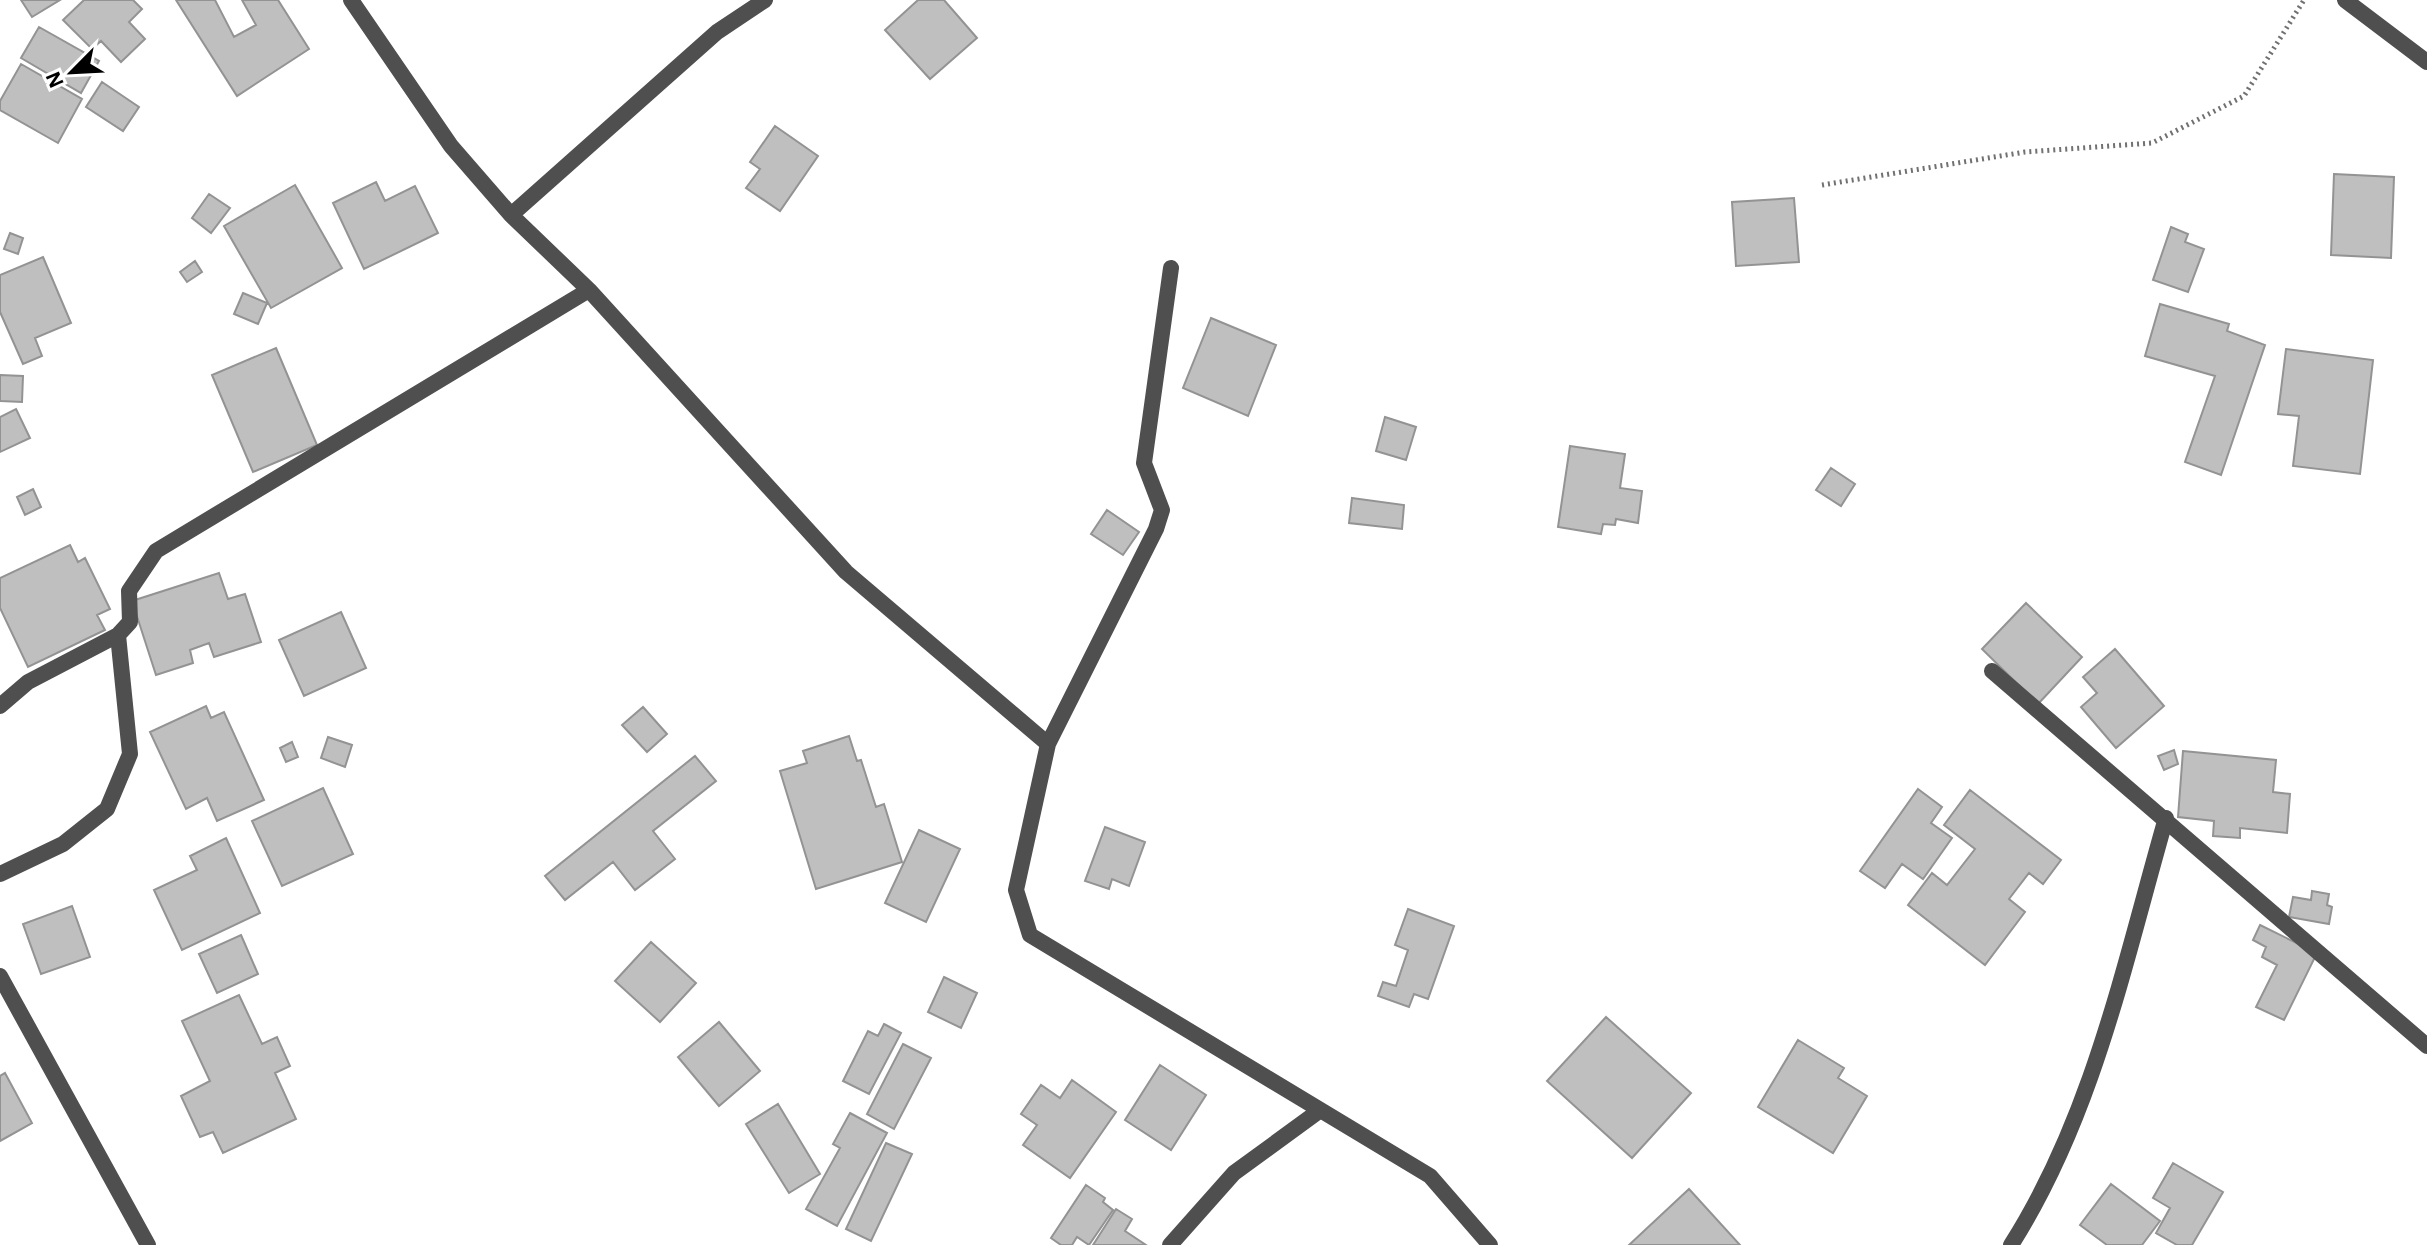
<svg xmlns="http://www.w3.org/2000/svg" width="2427" height="1245" font-family="'Alegreya Sans',sans-serif">
<rect width="100%" height="100%" fill="#fff"/>
<path fill="#bfbfbf" stroke="#939393" stroke-width="2" d="M21,0H60L32,17Z
M84,0H133L142,9L129,22L145,39L121,62L101,41L92,49L63,20Z
M176,0H215L234,37L256,25L242,0H278L309,49L237,96Z
M918,0H944L977,38L930,79L885,30Z
M39,27L99,61L81,93L21,58Z
M21,64L82,99L58,143L0,110V101Z
M102,82L139,107L123,131L86,107Z
M775,126L818,156L780,211L746,188L760,169L750,162Z
M2334,174L2394,177L2391,258L2331,255Z
M376,182L385,201L415,186L438,233L364,269L333,203Z
M295,185L342,268L271,308L224,226Z
M209,194L230,208L211,233L192,218Z
M1794,198L1799,262L1736,266L1732,202Z
M2171,227L2188,234L2185,242L2204,249L2188,292L2153,280Z
M10,233L23,238L18,254L4,249Z
M43,257L71,323L35,338L42,356L23,364L0,312V275Z
M195,261L202,272L187,282L180,272Z
M243,293L267,303L258,324L234,314Z
M2160,304L2229,324L2227,331L2265,345L2221,475L2185,462L2215,376L2145,356Z
M1211,318L1276,345L1248,416L1183,388Z
M276,348L317,445L253,472L212,375Z
M2286,349L2373,360L2360,474L2293,466L2299,416L2278,414Z
M0,375L23,376L22,402L0,401Z
M16,409L30,438L0,452V417Z
M1385,417L1416,427L1406,460L1376,451Z
M1570,446L1625,454L1620,488L1642,491L1638,523L1616,519L1615,525L1603,524L1601,534L1558,527Z
M1831,468L1855,484L1841,506L1816,490Z
M33,489L41,507L25,515L17,497Z
M1352,498L1404,505L1402,529L1349,523Z
M1107,510L1139,532L1123,555L1091,534Z
M70,545L78,562L85,558L110,609L97,615L105,630L28,667L0,608V578Z
M219,573L228,599L245,594L261,642L214,657L209,643L190,650L193,663L156,675L132,601Z
M2026,603L2082,657L2038,704L1982,649Z
M341,612L366,668L304,696L279,640Z
M2115,649L2164,706L2116,748L2081,707L2097,693L2083,677Z
M206,706L211,718L224,712L264,800L217,821L207,798L186,809L150,732Z
M643,707L667,734L647,752L622,725Z
M849,736L857,761L861,760L876,807L884,804L902,862L816,889L780,771L807,763L803,751Z
M328,737L352,745L345,767L321,758Z
M292,742L298,757L286,762L280,748Z
M2174,750L2178,764L2164,770L2158,756Z
M2183,751L2276,760L2273,792L2290,794L2287,833L2240,828V838L2213,836L2214,821L2178,817Z
M695,756L716,781L653,831L675,859L635,890L613,862L565,900L545,876Z
M323,788L353,854L282,886L252,821Z
M1918,789L1942,807L1931,823L1952,838L1923,879L1902,864L1885,888L1860,871Z
M1970,790L2061,860L2043,884L2029,873L2009,899L2025,912L1985,965L1908,905L1932,873L1947,885L1975,849L1944,825Z
M1105,827L1145,842L1129,886L1112,879L1109,889L1085,881Z
M919,830L960,849L926,922L885,903Z
M226,838L260,913L182,950L154,890L197,870L190,856Z
M2312,891L2329,894L2327,905L2332,907L2329,924L2289,917L2293,897L2311,900Z
M72,906L90,957L41,974L23,924Z
M1408,909L1454,926L1428,999L1414,994L1409,1007L1378,996L1383,982L1396,986L1408,950L1395,945Z
M2260,925L2317,953L2284,1020L2256,1007L2277,965L2262,957L2266,947L2253,940Z
M241,935L258,974L217,993L199,954Z
M651,942L696,983L660,1022L615,981Z
M944,977L977,993L961,1028L928,1012Z
M239,995L262,1044L277,1037L290,1066L275,1073L296,1119L223,1153L213,1132L200,1137L181,1096L210,1081L182,1021Z
M1606,1017L1691,1093L1632,1158L1547,1081Z
M719,1022L760,1071L719,1106L678,1057Z
M884,1024L901,1033L869,1094L843,1081L868,1031L878,1036Z
M1798,1040L1844,1068L1838,1078L1867,1096L1833,1153L1758,1107Z
M903,1044L931,1058L894,1129L867,1114Z
M1160,1065L1206,1095L1171,1150L1125,1120Z
M5,1073L32,1123L0,1141V1076Z
M1072,1080L1116,1112L1070,1178L1023,1145L1037,1125L1021,1114L1041,1085L1060,1098Z
M778,1104L820,1174L789,1193L746,1124Z
M850,1113L887,1133L837,1226L806,1209L840,1148L833,1144Z
M886,1143L912,1154L871,1241L846,1229Z
M2173,1163L2223,1192L2192,1245H2177L2156,1233L2170,1208L2153,1198Z
M2111,1184L2160,1221L2142,1245H2107L2080,1225Z
M1086,1185L1105,1198L1103,1202L1113,1210L1089,1245L1077,1237L1072,1245H1061L1051,1238Z
M1689,1189L1740,1245H1629Z
M1116,1209L1132,1219L1125,1231L1146,1245H1093Z"/>
<g fill="none" stroke-linecap="round" stroke-linejoin="round">
<path stroke="#717171" stroke-width="5" stroke-dasharray="2 4" stroke-linecap="butt" d="M1822,185L2025,152L2152,143L2244,96L2304,0"/>
<path stroke="#4f4f4f" stroke-width="16" d="M351,0L451,146L511,215L589,290L846,572L1048,744L1016,890L1030,935L1430,1176L1490,1245
M2345,0L2427,62
M511,215L717,32L765,0
M1992,671L2427,1046
M0,706L28,682L118,635L130,622L129,591L156,551L589,290
M1048,744L1156,529L1162,510L1144,463L1171,268
M0,874L63,844L107,809L130,754L118,635
M0,976L148,1245
M1170,1245L1234,1173L1319,1111
M2011,1245C2093,1116 2124,964 2166,818"/>
</g>
<g transform="translate(72 72) rotate(246)" stroke="#ffffff" stroke-width="6" paint-order="stroke">
<path d="M0-6L14 30L0 20L-14 30Z" fill="#000000"/>
<text y="-12" font-size="22" font-weight="bold" text-anchor="middle" fill="#000000">N</text>
</g>
</svg>
